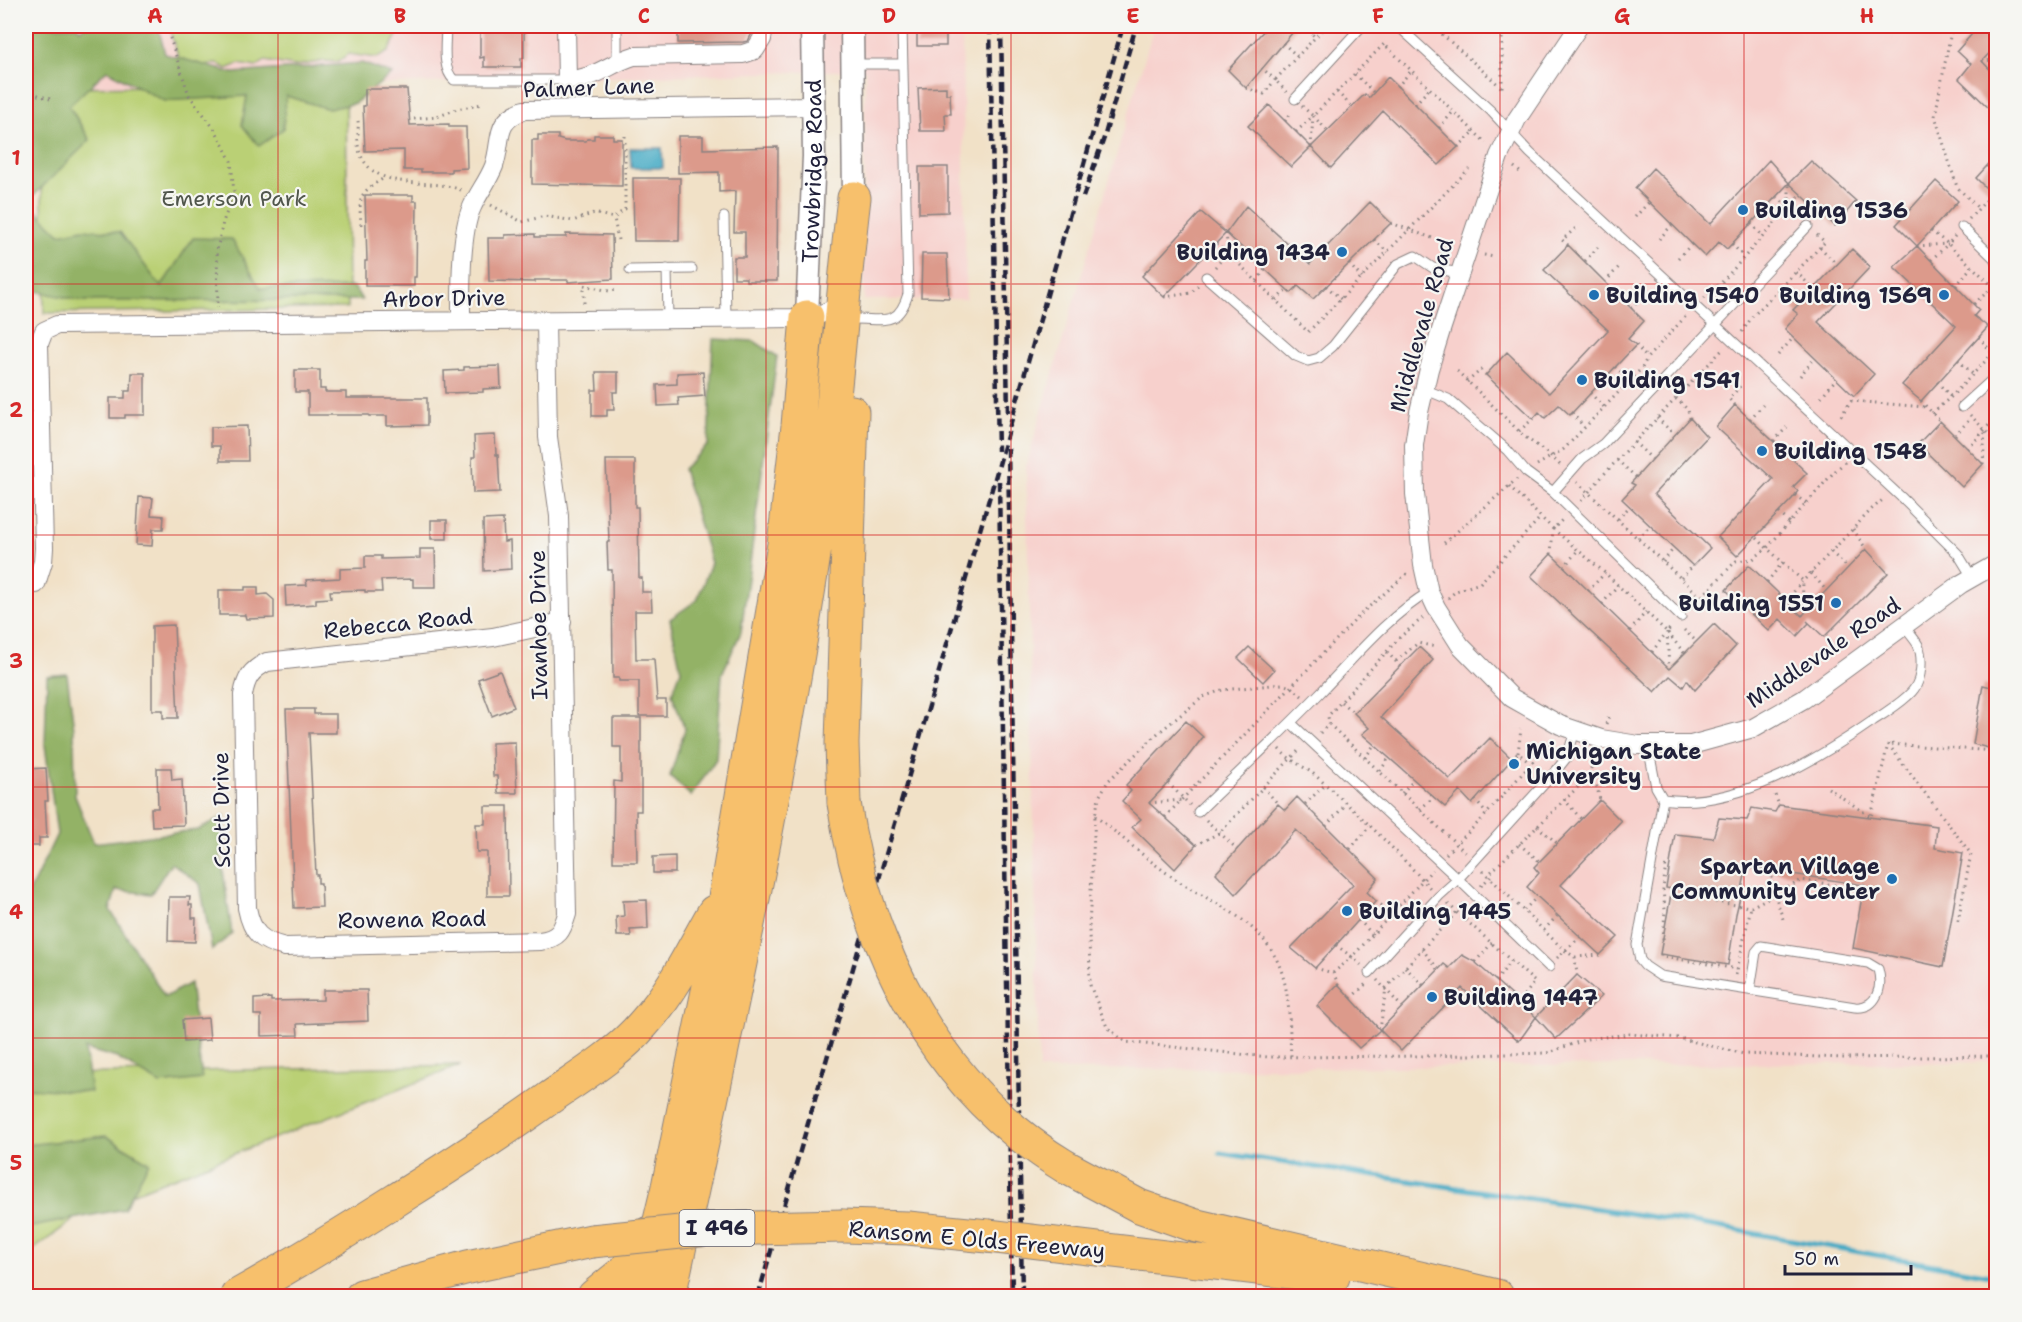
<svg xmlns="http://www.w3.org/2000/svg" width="2022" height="1322" font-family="'Shantell Sans',sans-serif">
<rect width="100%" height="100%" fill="#f6f6f2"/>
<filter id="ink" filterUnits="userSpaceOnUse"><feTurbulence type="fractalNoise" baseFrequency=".0167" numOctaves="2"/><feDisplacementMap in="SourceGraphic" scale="12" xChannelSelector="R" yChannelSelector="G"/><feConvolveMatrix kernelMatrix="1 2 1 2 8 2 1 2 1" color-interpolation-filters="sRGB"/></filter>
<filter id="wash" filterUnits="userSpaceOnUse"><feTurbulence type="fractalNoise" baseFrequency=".008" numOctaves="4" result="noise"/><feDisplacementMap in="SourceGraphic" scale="24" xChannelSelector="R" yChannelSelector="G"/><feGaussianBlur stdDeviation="1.35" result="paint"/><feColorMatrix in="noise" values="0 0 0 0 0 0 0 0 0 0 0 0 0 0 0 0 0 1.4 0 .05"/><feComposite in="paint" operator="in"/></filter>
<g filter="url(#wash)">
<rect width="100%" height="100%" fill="#f1e1c7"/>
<path fill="#f7d0cc" d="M40,26H962L966,299L864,300L865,70L346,85L40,87Z
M1154,26H1996V1062L1039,1070L1026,466Z"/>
<path fill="#bad074" stroke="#6e7958" stroke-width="1.5" d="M171,26H402L388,52L377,58L348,54L338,62L325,61L295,66L265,61L256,67L239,64L227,69L218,64L181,66L171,34Z
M346,85L348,308L44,313L40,87Z
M461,1065L83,1213L26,1255V1075Z"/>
<path fill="#93b266" stroke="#5a6a50" stroke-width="1.5" d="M34,26H77L80,29L85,26H158L165,54L233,73L362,63L392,74L355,103L329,109L286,96L283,129L259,146L242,125L247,96L164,101L107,70L69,106L90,140L27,202L60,234L83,229L120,232L161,287L193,238L232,239L260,288L354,287L362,300L82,301L26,289V31Z
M713,339L754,341L777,356L741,632L722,674L716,759L691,796L670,776L685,729L672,694L681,670L670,619L697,600L711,563L683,469L708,445Z
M67,674L74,729L75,796L94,843L198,830L224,816L221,856L232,934L212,950L200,884L171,863L151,894L116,890L110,910L165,997L190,983L202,1079L160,1084L117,1058L85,1049L91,1092L26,1088V899L57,834L45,745L47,676Z
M106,1136L149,1162L124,1209L26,1228V1145Z"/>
<path fill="#45aac5" stroke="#346680" stroke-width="1.5" d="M630,148H662L663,168H631Z"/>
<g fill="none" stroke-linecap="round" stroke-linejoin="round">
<path stroke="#45aac5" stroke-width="5" d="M1220,1153L1695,1223L1996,1276"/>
</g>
<g id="blocks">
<path fill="#dc9a8b" d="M480,26H524V58H521V67H484V57L480,58Z
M678,26H753L751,35L748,41L743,42L678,43Z
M917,26H946V46H917Z
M1268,26H1298L1246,88L1228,70Z
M1979,26H1996V46L1982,61L1996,76V115L1959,79L1971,64L1957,51Z
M1388,77L1458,147L1439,165L1383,111L1331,168L1311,147L1365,94L1369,98Z
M946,87V94H950L951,114H945L946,131H920L918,88Z
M365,89H407L410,125L449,124V127H466L467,168L451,169V172H421V170H404V150L365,151L363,106H365Z
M1269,105L1311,147L1291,167L1248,126Z
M538,135H558V139L565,141H586L587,139H594V135H613V139H622V186L532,184V140H538Z
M678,136H703V149L778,147L777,281H746V278H734V257H745V232H734L735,191L719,192V172L678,173Z
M1996,156V198L1976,178Z
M1769,160L1789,183L1727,249L1719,242L1705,257L1635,188L1653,168L1710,224Z
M1811,161L1856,201L1835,226L1789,183Z
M919,167H948V212L919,213Z
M633,178H680L679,241H634Z
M1936,181L1958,201L1917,246L1896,225Z
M365,195H413V201H417L416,277H414V286H365V261H367Z
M1370,202L1391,223L1313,299L1298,286L1291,293L1226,233L1246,206L1310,264Z
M1201,212L1226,233L1164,297L1142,276Z
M535,234V237H566V234L612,235L613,279L568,282V280H535V282L489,281L488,238H505V235Z
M1568,245L1644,321L1628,339L1636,345L1570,415L1559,405L1545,418L1539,412L1533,419L1486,375L1507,352L1549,393L1608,330L1544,270Z
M1917,246L1979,310L1974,316L1988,327L1921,401L1902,385L1956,326L1894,267Z
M1852,249L1870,267L1818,322L1874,374L1854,396L1785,329L1798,314L1793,310Z
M922,254H947L949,298L921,297Z
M500,366L501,388L483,389V392L445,393L444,371L464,370V367Z
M295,370H320V389H325V392H346V398H427V425L387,426V416H369V415H308V392H295Z
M596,372H618V392H613L614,410H607V416H592V390H597Z
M703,372L705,396L678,398L679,405L658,406L657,385L677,384V373Z
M132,373H145V415H125V418H110V398H125V391H131Z
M1735,405L1807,473L1793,487L1798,491L1792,499L1737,556L1718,537L1773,479L1716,427Z
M1690,418L1707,437L1654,494L1710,548L1693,566L1622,499L1635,485L1631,483Z
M1940,421L1983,464L1962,487L1918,444Z
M247,426L248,461H220V446H211V427Z
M495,435L496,455H498L500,492L473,493L472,457H475L474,436Z
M606,460H635V507H638L639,578H642V592H651L652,611H635L636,659H654L657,700H666V716H639V681H619V678H613L612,570H608L607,542H609Z
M139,497L153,498L151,515L164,516L163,529H153L152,546L136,545Z
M503,519L504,542L510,541L511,569L484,571L483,520Z
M431,520H447V539H431Z
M420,549H435L436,587H413V579L381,580L382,592H365V590L330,591L331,598L316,599V604L286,606L285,586L307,585L306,580L340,578V569L365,568V556H381V559L420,558Z
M1866,549L1888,573L1824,637L1807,621L1809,623L1797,636L1780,619L1769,631L1726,590L1749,565L1802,616Z
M1551,554L1669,669L1714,624L1736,646L1695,690L1687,680L1683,687L1670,676L1655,692L1531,576Z
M245,587H258V595L267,594L274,600V618L246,619L245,615H219V590H245Z
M174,625L178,718H163V710H152V626Z
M1249,647L1274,670L1263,682L1238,658Z
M1419,647L1433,660L1381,717L1450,779L1490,738L1512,759L1472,804L1460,791L1445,807L1362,734L1369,728L1354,713Z
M500,671L514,707L492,716L478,679Z
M1983,685L1996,688V750L1973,744Z
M286,709H314V714H336V733H309L316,875H318V883H321L322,907L294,908Z
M613,718H641V811H636L637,862H613L614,781L621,782V747H613Z
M1186,721L1203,737L1168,783L1149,803L1196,845L1175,869L1132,827L1141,819L1122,801L1131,791L1126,785Z
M515,742L517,793H498L497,776H493L492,743Z
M46,768L48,801H45L47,838H39V846H26V769Z
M157,768H171L172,780L182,779L184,825L152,826L151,808H158Z
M1297,797L1378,878L1367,892L1376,901L1315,968L1291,948L1353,884L1296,830L1236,894L1216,873L1278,804L1285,810Z
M1600,800L1621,821L1561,885L1618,937L1600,955L1527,887L1539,873L1534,867Z
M1779,805L1937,826L1935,848L1963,853L1943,967L1853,948L1864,885L1747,867L1736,914L1728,965L1660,954L1672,889L1666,888L1675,834L1713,838L1719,818L1747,820L1752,808L1775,812Z
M485,806H508L509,896H487V852H477L476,824H485Z
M675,856V873H653V857Z
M169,897H190L189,905H192V918H196L195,942L168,941Z
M647,900L648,929L630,930L631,936H617L616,917L624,916L623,901Z
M1462,955L1475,962L1536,1017L1519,1041L1462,988L1401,1051L1380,1030L1444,964L1449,968Z
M1577,975L1602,996L1556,1039L1536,1017Z
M1338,984L1380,1030L1359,1048L1317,1006Z
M323,990H367L368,1021L297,1024L298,1035L261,1036V1015H254V999L271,998V1001L323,1000Z
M208,1018L210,1040L184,1042L182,1020Z"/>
</g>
</g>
<g filter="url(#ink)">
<use href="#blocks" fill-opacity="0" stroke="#8a8281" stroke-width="1.5"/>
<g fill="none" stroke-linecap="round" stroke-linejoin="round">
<g stroke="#8a8281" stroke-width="11">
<path id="service" d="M446,26C446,42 441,68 454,80H567
M617,26V61
M1398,26L1491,111L1530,153L1901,497L1958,554L1972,577
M852,64H903
M1295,99L1362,26
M724,217L726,318
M1962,227L1996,260
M667,269L668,319
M630,270L692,269
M1206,277L1296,356L1308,361L1319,358L1333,346L1398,264L1415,256L1433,268L1459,273
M855,319C884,319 898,327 908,294L902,26
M1424,389L1448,399L1507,450L1526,472L1553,492L1681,617
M1962,407L1996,376
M1553,492L1582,459L1603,444L1808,226
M1291,723L1458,879L1549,967
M1648,746L1656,787L1663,799C1735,810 1817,760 1874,720C1884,714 1908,698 1914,689C1922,678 1923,657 1918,645C1914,638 1908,632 1904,626
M1663,799L1637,945L1640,960L1645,966L1660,976L1855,1007C1877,1009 1883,987 1878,969L1868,963L1761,946L1756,952L1750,990
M1198,812C1238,773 1280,734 1319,694C1354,658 1387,617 1429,592
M1369,973L1439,896L1458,879L1555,772L1567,757L1575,731"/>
</g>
<g stroke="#8a8281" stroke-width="20">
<path id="minor" d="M566,26L567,80C594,80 608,64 634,56L743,54L755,50L762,39L764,26
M1579,26L1517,119L1499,156L1442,327L1429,369L1419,412L1414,445L1415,494L1423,565L1429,592L1436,607L1460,645L1512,698L1560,725L1601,739L1638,745H1691L1753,728L1804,699L1961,584L1996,564
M461,321C461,292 460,232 472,207C479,192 488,181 494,166C503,139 493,122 524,110L814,106
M546,321L548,437L559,516L567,914C562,931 559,938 540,941L285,947C260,941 252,933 247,908L243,695C246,678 251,670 267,662L493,637L562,622
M36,584L43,562L44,548L39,344L44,331L57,325L795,318C813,317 827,314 842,303"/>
</g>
<g stroke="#8a8281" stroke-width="25">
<g id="tertiary">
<path d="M852,26L854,198"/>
<path id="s1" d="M807,317L814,156L812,26"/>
</g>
</g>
<g stroke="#8a8281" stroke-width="35">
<path id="motorway" d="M844,803L842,744L852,412
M1066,1167L1139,1206L1193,1225L1497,1296
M843,1226L908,1228L988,1236
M1064,1245L1333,1277
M237,1296C291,1266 344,1233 396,1200C448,1167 499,1135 548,1099C581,1076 618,1054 644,1023C674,990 692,950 714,912
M362,1296L468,1267L592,1241
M594,1296L626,1270L649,1233
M642,1296L668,1187L716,952L784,544L798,426L807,317
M669,1296C725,1039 781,782 819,521C835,414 841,306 854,198"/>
</g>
<path stroke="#8a8281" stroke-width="3" stroke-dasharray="1.5 4.5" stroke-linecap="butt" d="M169,26V35L189,95L216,131L231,161L234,193L223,222L217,250L218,308
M1304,26L1315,37
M1433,26L1502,88
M1502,26V88
M1952,26L1935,116L1957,187L1978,208
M1283,43L1297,56
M1982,61L1996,60
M1994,73L1996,70
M1355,74L1374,93
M1397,87L1411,71
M1246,88L1264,94L1275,80L1262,68
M26,91L50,99
M1287,92L1275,80L1326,26
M1337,92L1352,107
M1415,104L1429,89
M1302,106L1313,116L1384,44L1486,143
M1313,116L1328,131
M414,119L437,117L457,109L482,104
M358,121C359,130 356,144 360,153C375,193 429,177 461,190
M1285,121L1292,112
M1439,128L1453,112
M1296,132L1313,116
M1311,147L1313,116
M1458,147L1474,132
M1514,167L1521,173
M1777,197L1800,218
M491,205L522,222L545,216L573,221L594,213L614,218
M1789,205V183
M1635,217L1650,201
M1969,219L1992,194
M1391,223L1451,245
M1751,224L1763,236
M361,225C359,196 358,194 384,178
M1931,231L1947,243
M1226,233L1228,253
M1955,236L1948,244L1996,289
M1659,239L1673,224
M618,240L614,218L625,209V136H628
M1374,240L1388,252
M1216,244L1228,253
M1732,244L1744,257
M1568,245L1562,240L1577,227
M1917,246L1948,244
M1820,247L1837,265
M1228,253L1238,244
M1484,255L1494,257
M1678,258L1693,243
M1931,260L1947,245
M1585,261L1598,247
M1349,264L1362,278
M1215,267L1228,253L1308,332L1469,169
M1796,272L1814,289
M1257,281L1265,269
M1605,282L1619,267
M1326,286L1341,299
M1956,286L1972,266
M1779,289L1799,305
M1164,297L1191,293L1198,285
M1704,298L1721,283L1801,194
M1276,300L1287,289
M584,303V285L609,291L619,290
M1974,304L1994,286
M1631,308L1646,292
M1742,332L1752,317L1825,242L1816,234
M1979,337L1993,354
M1636,345L1647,358
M1778,355L1794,337
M1958,360L1973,374
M1615,367L1629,380
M1457,371L1525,437L1551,456L1560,465
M1800,376L1815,358
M1467,382L1481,370L1486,375
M1937,382L1952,398
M1590,393L1604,407
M1821,397L1836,379
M1676,398L1688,410L1690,418
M1851,401L1926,407
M1921,401L1940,421
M1735,405L1729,399L1742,384
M1572,413L1584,427
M1932,413L1951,397L1996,350
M1970,415L1996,441
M1841,416L1854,396
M1657,418L1675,435
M1750,419L1763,405
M1519,431L1533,419
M1955,435L1971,418
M1774,441L1787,427
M1634,442L1652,459
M1968,449L1996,417
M1617,460L1636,477
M1793,460L1806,445
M1845,462L1834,472L1767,548L1803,581L1872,509L1885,498
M1983,464L1985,431
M1537,465L1564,449L1642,368L1647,358L1686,316
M1577,482L1701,597
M1509,486L1553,529L1563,519
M1795,495L1807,504
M1581,501L1606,472L1724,348
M1779,513L1790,523
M1618,519L1630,506
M1553,529L1605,573L1667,632L1672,626
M1853,529L1866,549
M1638,538L1650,526
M1444,543L1517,479
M1831,552L1848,568
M1551,554L1553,529
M1663,562L1674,548
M1564,567L1578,550
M1811,573L1826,590
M1681,578L1693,566
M1767,582L1783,562
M1588,591L1605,573
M1448,598L1456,591L1480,583L1540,518
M1786,601L1802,582
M1602,604L1618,585
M1690,609L1736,561L1753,559L1767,548L1756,537
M1802,616L1803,581
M1684,630L1697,642
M1630,631L1646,612
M1667,632L1669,669
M1668,633L1685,654
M1387,652L1400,666
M1652,652L1666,633
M1396,661L1418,643L1436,647
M1302,696L1291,687L1282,684L1222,690L1203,697L1158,733L1108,781L1099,797L1095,816L1089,927L1090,985L1107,1027L1125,1042L1268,1057L1426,1056L1547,1053L1587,1039L1630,1034L1679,1038L1744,1054L1842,1058L1996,1056
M1341,702L1354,713
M1329,724L1466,853
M1606,724L1609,716
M1320,733L1329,724L1328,716L1400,637L1424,617
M1279,749C1290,761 1304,766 1316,776C1356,811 1395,849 1430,888
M1518,753L1521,729
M1365,758L1374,745
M1512,759L1518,753L1530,763
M1380,771L1389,758
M1587,778L1597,787L1600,800
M1168,783L1190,805
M1263,787L1278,804
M1828,788L1871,817L1888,744
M1402,793L1414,780
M1775,795L1779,805
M1564,799L1581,819
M1475,800L1487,814
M1149,803L1182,800
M1305,804L1325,785
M1420,809L1434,797
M1095,816C1121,836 1145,858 1171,876C1206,901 1250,914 1273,953C1291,982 1289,1023 1291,1056
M1165,817L1364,611L1409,572
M1206,820L1237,849
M1326,826L1346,804
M1537,826L1557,843
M1519,844L1539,861
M1196,845L1219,833L1301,748
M1350,849L1370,826
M1446,854L1482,819L1552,740
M1483,871L1564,950L1575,957L1577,975
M1771,871L1775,895L1783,919
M1481,886L1490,877L1491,872L1587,778L1597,753
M1376,901L1392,914
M1715,902L1751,907L1802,880L1879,892
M1448,904L1535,982L1519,1002
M1524,910L1537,897
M1359,920L1373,935
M1958,921L1971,854L1888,744L1996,751
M1544,930L1557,916
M1663,939L1665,910L1663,890L1666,863
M1336,945L1352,957L1432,870
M1422,949L1438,969
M1661,954V956L1737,969
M1575,957L1600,955
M1557,958L1580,937
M1475,962L1492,943
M1405,967L1423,985
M1315,968L1333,973L1338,983
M1333,973L1352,957L1361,965
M1736,975L1751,907
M1377,980L1402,1007
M1496,981L1511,961
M1351,998L1366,984
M1380,1030L1386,988L1466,902"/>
<use href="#service" stroke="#fff" stroke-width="9"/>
<use href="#minor" stroke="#fff" stroke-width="18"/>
<use href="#tertiary" stroke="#fff" stroke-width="22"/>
<use href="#motorway" stroke="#f7c06c" stroke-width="33"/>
<path stroke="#22223b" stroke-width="4.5" stroke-dasharray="9 4.5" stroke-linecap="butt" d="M990,26L998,451
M1001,26L1008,415
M1083,197L1104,138L1136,26
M1008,448L1022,1296
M999,481L1012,1296
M758,1296L998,468L1123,26"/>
<g stroke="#8a8281" stroke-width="35" stroke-linecap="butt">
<path id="motorway-bridge" d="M844,803C866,948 936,1089 1066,1167
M988,1236L1064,1245
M592,1241L710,1229L843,1226"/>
</g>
<use href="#motorway-bridge" stroke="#f7c06c" stroke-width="33"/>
</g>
</g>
<path fill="none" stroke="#d62828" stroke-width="1.5" stroke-opacity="0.55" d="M278,26V1296M522,26V1296M766,26V1296M1011,26V1296M1256,26V1296M1500,26V1296M1744,26V1296M26,284H1996M26,535H1996M26,787H1996M26,1038H1996"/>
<g fill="#1f6fb2" stroke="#f6f6f2" stroke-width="2">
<circle cx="1743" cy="210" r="6"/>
<circle cx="1342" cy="252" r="6"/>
<circle cx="1594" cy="295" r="6"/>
<circle cx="1944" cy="295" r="6"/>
<circle cx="1582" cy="380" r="6"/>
<circle cx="1762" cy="451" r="6"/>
<circle cx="1836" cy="603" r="6"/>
<circle cx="1514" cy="764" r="6"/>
<circle cx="1892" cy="879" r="6"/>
<circle cx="1347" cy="911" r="6"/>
<circle cx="1432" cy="997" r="6"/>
</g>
<g text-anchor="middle" stroke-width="4.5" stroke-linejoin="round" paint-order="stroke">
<rect fill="#f6f6f2" stroke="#626272" stroke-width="1.5" x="679.5" y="1210" width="75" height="36" rx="4.5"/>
<g font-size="21" font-weight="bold" fill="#22223b">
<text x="717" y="1235">I 496</text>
</g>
<g font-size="22" fill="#22223b" stroke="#f6f6f2">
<text transform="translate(589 87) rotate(-2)" y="8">Palmer Lane</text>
<text dy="8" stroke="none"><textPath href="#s1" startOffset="146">Trowbridge Road</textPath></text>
<text transform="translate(444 298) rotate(-1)" y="8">Arbor Drive</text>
<text transform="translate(1421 325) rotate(-74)" y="8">Middlevale Road</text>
<text transform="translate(398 623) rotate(-6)" y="8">Rebecca Road</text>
<text transform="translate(538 625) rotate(-91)" y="8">Ivanhoe Drive</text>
<text transform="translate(1823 652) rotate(-34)" y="8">Middlevale Road</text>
<text transform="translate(221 810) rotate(-91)" y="8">Scott Drive</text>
<text transform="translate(412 919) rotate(-1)" y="8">Rowena Road</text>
<text transform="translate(977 1239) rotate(5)" y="8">Ransom E Olds Freeway</text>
</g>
<g font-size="22" fill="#50564c" stroke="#f6f6f2">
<text x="234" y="206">Emerson Park</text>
</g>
<g font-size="22" font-weight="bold" fill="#22223b" stroke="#f6f6f2" text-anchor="start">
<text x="1755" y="218">Building 1536</text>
<text x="1330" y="260" text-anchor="end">Building 1434</text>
<text x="1606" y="303">Building 1540</text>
<text x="1932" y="303" text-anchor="end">Building 1569</text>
<text x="1594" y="388">Building 1541</text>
<text x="1774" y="459">Building 1548</text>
<text x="1824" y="611" text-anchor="end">Building 1551</text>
<text x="1526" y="759">Michigan State<tspan x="1526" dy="25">University</tspan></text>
<text x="1880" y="874" text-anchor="end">Spartan Village<tspan x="1880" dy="25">Community Center</tspan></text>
<text x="1359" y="919">Building 1445</text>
<text x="1444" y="1005">Building 1447</text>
</g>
</g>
<rect width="2022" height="1322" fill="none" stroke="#f6f6f2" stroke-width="66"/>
<path d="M1785 1265v9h126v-9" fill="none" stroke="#22223b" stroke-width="3"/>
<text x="1794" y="1265" font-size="18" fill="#22223b" stroke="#f6f6f2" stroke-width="4.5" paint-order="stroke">50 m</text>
<rect x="33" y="33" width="1956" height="1256" fill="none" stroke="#d62828" stroke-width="2"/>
<g font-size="20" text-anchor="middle" font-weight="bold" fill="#d62828">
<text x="155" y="23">A</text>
<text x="400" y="23">B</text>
<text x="644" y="23">C</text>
<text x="889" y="23">D</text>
<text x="1133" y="23">E</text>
<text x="1378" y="23">F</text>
<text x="1622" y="23">G</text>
<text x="1867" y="23">H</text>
<text x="16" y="165">1</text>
<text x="16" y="417">2</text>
<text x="16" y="668">3</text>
<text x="16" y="919">4</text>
<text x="16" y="1170">5</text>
</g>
</svg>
